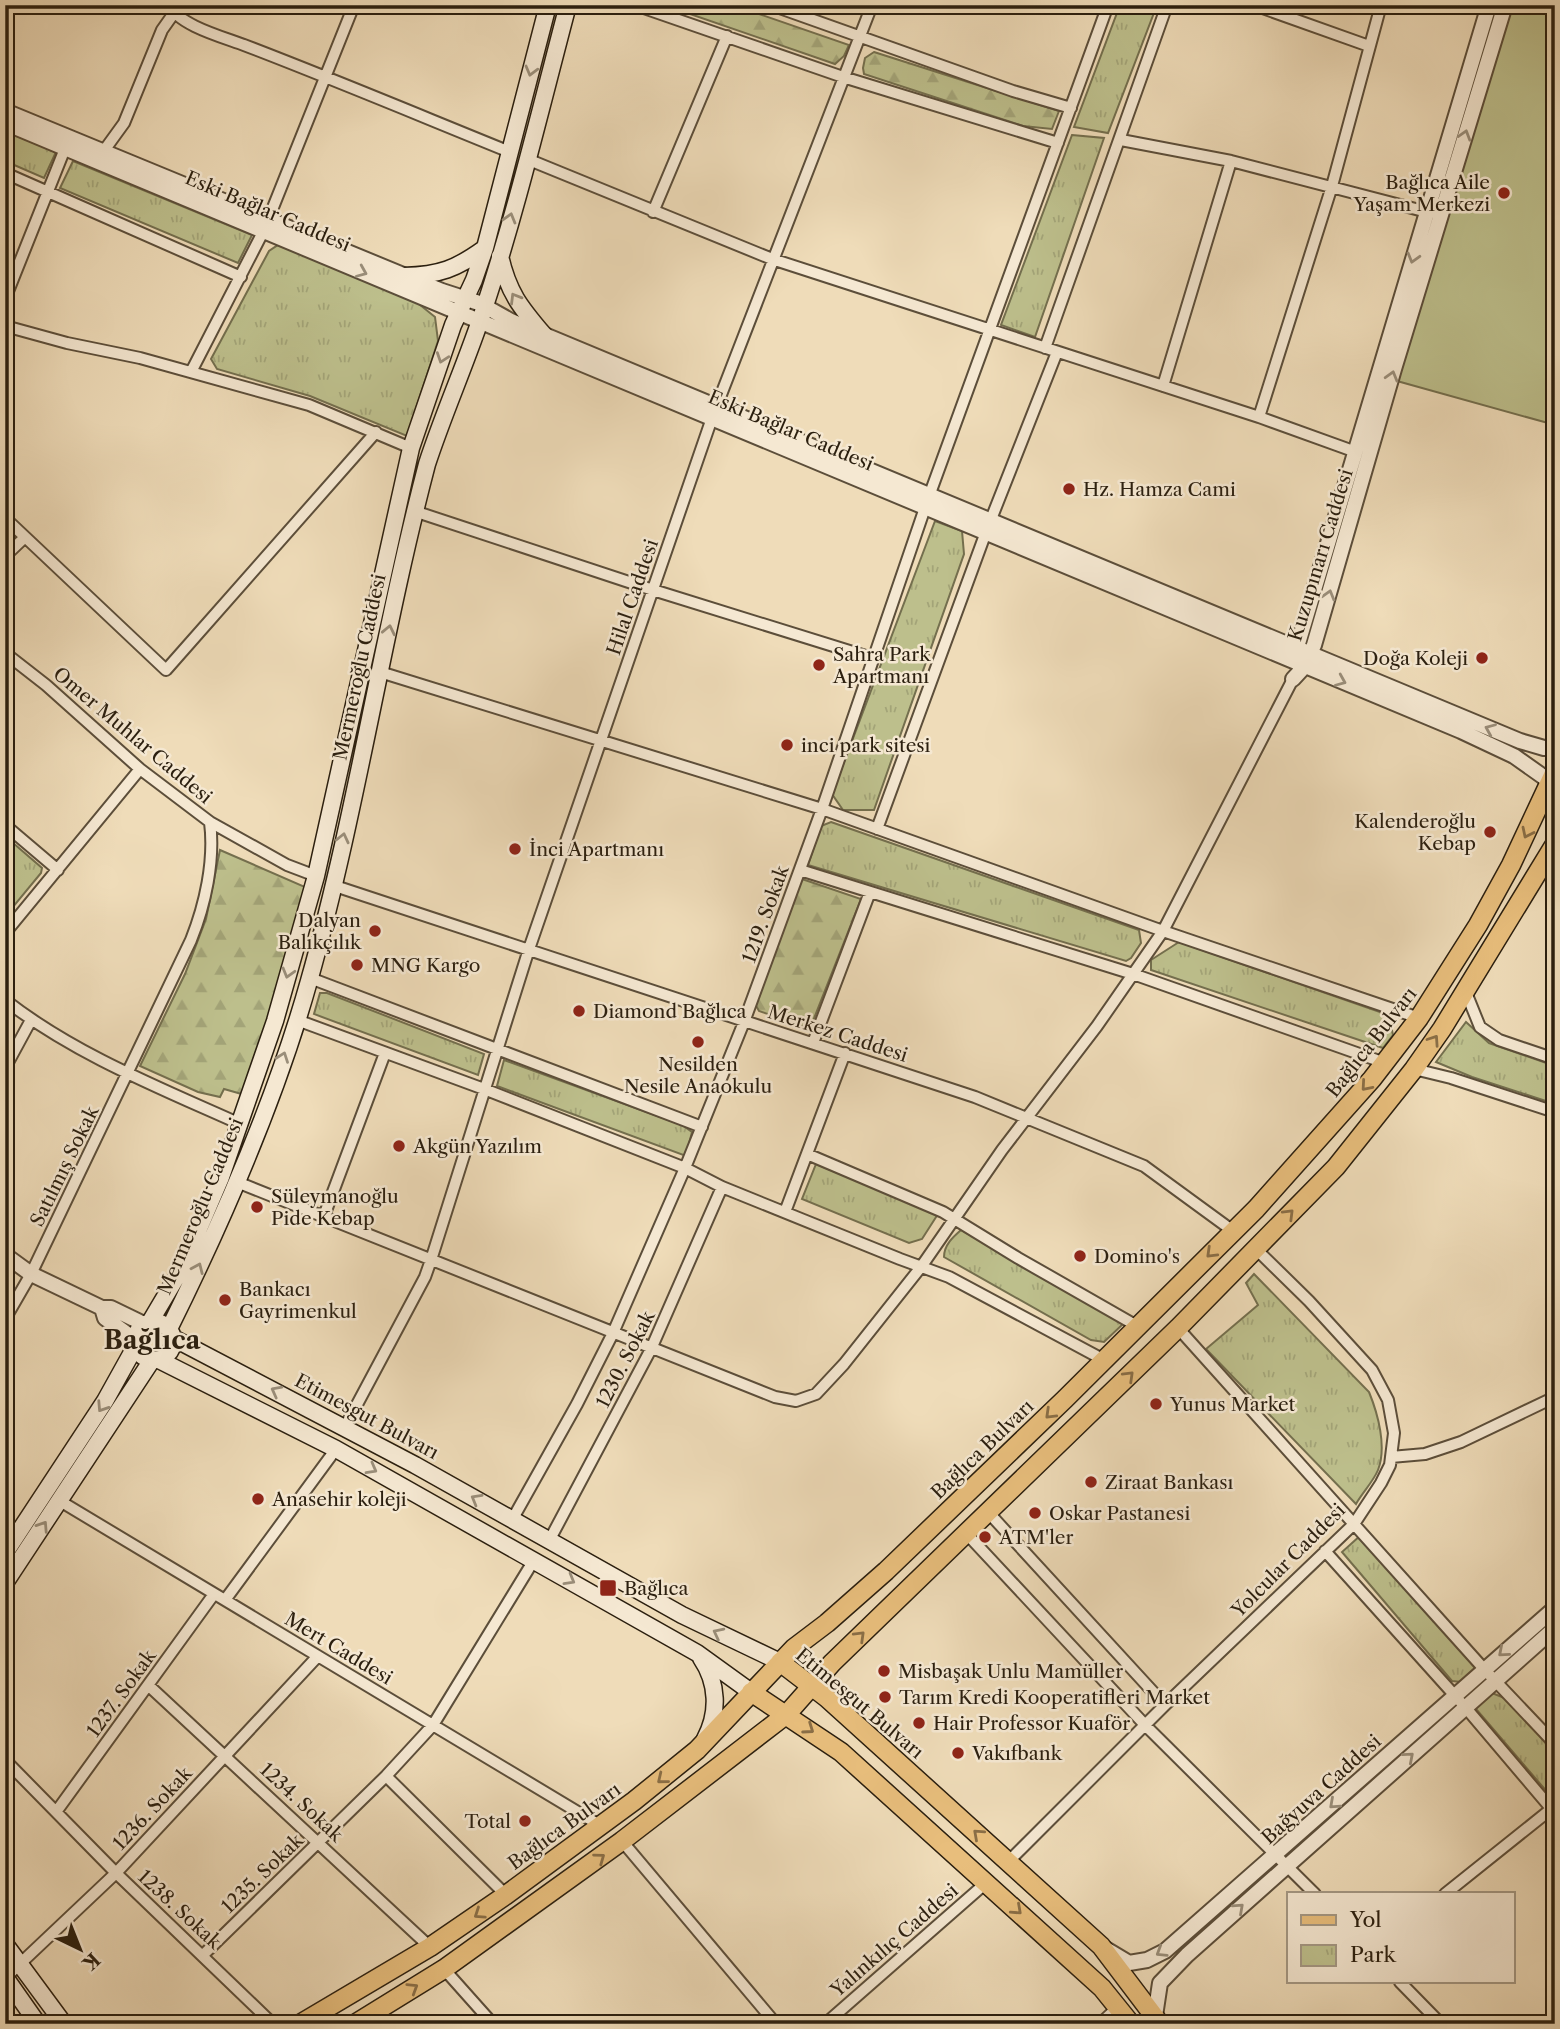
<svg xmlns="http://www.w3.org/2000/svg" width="1560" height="2029" font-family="'Libre Caslon Text',serif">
<defs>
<pattern id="forest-firs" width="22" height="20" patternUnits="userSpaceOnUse" patternTransform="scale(1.75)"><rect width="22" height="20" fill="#bdbf8c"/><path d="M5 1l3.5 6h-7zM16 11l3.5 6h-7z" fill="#a3a478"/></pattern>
<pattern id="park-tufts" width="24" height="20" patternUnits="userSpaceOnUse" patternTransform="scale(1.75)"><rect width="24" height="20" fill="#bdbf8c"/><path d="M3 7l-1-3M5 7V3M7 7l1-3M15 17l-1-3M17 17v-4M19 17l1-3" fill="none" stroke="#a3a478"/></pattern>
</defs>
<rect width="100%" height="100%" fill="#efdcb9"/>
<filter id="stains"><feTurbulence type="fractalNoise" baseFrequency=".00286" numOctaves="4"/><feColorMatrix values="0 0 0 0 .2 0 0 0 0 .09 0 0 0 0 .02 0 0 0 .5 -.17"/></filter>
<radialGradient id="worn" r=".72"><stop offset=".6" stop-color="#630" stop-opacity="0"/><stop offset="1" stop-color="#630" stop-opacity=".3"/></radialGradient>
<path fill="#bdbf8c" stroke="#746f4e" stroke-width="2" d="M1511,5H1555V425L1397,381Z"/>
<path fill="url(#forest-firs)" stroke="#746f4e" stroke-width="2" d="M664,5H733L849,45L844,56L835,64Z
M874,52L1059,111L1052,129L1023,126L864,74L863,68L865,58Z
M220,850L305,887L296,928L245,1095L224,1089L220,1097L198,1092L140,1066L185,974L206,919Z
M802,879L861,899L813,1021L805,1027L759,1011L755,1004Z"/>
<path fill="url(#park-tufts)" stroke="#746f4e" stroke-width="2" d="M1120,5H1157L1108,133L1074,127Z
M5,131L56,152L44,178L5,161Z
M1072,135L1104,138L1035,337L1001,325Z
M73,161L252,235L238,263L60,188Z
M278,245L414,300L435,317L438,341L407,436L310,396L217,369L211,359L269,251Z
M935,521L962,531L964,554L874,810H843L832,794Z
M831,822L1139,930L1141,943L1131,958L1126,961L808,865L821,826Z
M5,836L42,868L41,873L13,907L5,905Z
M1179,942L1380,1012L1391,1026L1393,1035L1383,1048L1151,970V960Z
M320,993H327L484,1054L478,1075L314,1014Z
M1466,1022L1489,1043L1555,1066V1104L1472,1077L1436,1062Z
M504,1060L682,1125L692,1132L686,1156L497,1086Z
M816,1164L938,1214L922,1239L909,1243L802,1199Z
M961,1230L1123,1324L1104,1342L1091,1340L944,1257C944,1245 953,1237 961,1230Z
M1254,1274L1369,1392C1378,1414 1387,1447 1378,1470C1373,1482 1362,1493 1356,1504L1206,1349L1258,1305L1246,1283Z
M1361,1535L1476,1667L1461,1682L1452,1681L1342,1552Z
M1492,1693L1512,1701L1555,1755V1793H1548L1476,1709V1704Z"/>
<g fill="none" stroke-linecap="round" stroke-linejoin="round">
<g stroke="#5c4e3a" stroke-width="14">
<path id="minor" d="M170,5C177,25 226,38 244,45C333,79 421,116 510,152
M635,5L843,77L1058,143
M771,5L1013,91L1071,108
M1254,5L1369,46
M1121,140L1231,161L1431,213
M103,152L124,123L162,30L174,13
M527,159L772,259L1259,417L1356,452
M5,173L241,277
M653,212L727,36
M5,299L68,141
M5,326L67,343L140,358L309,405L411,448
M1045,348L1167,5
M191,372L264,230L354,5
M1163,386L1231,161
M1259,417L1332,186L1381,5
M414,511L653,590L872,658
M5,518L166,670L376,432
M5,556L25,537
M5,653L46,685L140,769L210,822L287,865L316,876
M380,672L822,809L1163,931L1419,1018
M5,825L58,870
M877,829L986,532L1057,352
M800,870L1133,974L1385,1063
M332,885L975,1097L1144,1166L1233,1231
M5,933L140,769
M310,978L702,1127
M1465,990L1480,1027L1499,1040L1555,1059
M5,1000C74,1054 160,1088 240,1124
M297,1020L484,1089L685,1168L722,1187L900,1259L949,1277L1104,1360
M813,1043L870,892
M5,1068L31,1020
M1414,1069L1451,1078L1555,1112
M807,1154L943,1212L1018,1258L1137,1326
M237,1182L775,1397L796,1401L816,1394L844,1364L921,1267L1002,1150L1097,1026L1163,931L1293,679
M785,1212L845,1053
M324,1216L385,1053
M5,1319L31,1274L191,940C205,905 215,861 210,822
M1178,1328L1484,1669L1555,1744
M345,1427L425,1277L431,1260L529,949L712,418L872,5
M1391,1457L1425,1454L1461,1442L1555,1397
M60,1501L601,1826
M988,1512L1165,1705
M512,1520L577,1404L613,1333L685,1168L744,1022L822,809L928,499L1108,5
M966,1533L1146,1726L1315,1894
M549,1541L651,1349L722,1187
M1325,1551L1466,1708L1555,1813
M225,1600L336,1449
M148,1685L430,1947
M5,1760L116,1873L273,2024
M386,1776L506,1895
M56,1812L214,1594
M622,1841L776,2024
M1009,1861L1165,1705L1354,1524L1381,1483L1390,1465L1394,1433L1388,1400L1372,1370L1309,1301L1255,1248
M1445,1894L1555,1806
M203,1955L386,1776L433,1725L534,1560
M444,1969L493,2024
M5,1978L116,1873L318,1656
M1400,1982L1441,2024
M825,2024L987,1882
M1100,2024L1118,2007
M1549,2024L1555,2019"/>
</g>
<g stroke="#5c4e3a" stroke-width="18">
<path id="tertiary" d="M5,111L442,291L479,303L511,321L1520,741L1544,748H1555
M5,123L1461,731L1514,756L1555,785
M1294,657L1489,5
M1293,679L1305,666L1314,645L1394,369L1505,5
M5,1255L31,1274L102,1308H111L144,1324
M102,1308L105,1318L134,1339
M1104,1948L1129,1963L1147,1960L1165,1951L1555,1608
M1155,2016L1160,1983L1187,1955L1555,1628"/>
</g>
<g stroke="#2b1f0f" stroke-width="19">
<path id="secondary" d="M500,256C508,292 520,307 544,335
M404,276C440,275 456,269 485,248
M150,1322L182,1268L221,1177L275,1021L316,876L411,448L453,325L474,280L485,248L548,5
M135 1341a19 19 0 1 1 38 0a19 19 0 1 1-38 0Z
M169,1329C223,1220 276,1099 309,981C357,811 382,635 427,464C444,412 467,361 484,309C517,209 541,107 568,5
M173,1338L415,1465L682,1615L780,1662
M159,1360L336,1449L697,1653L751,1692
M5,1553L105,1401L135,1347
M5,1583L152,1360
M701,1658C718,1683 719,1713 705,1739
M5,1944L64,2024
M5,1977L38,2024"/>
</g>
<g stroke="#2b1f0f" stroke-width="21">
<path id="primary" d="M780,1662L827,1698L1101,1946L1160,2024
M751,1692L841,1752L1102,1988L1131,2024
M300,2024L430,1947L506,1895L634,1801L697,1750L794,1648L827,1623L886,1571L1065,1399L1256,1209L1372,1079L1419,1018L1478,925L1511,865L1555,771
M355,2024L444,1969L622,1841L787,1714L832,1663L1178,1328L1336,1167L1414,1069L1442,1029L1555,844"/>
</g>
<use href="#minor" stroke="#f5e8d2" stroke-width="10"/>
<use href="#tertiary" stroke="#f5e8d2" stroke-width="14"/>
<use href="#secondary" stroke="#f5e8d2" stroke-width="16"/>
<use href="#primary" stroke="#e8be7c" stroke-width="18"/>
</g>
<defs><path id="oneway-chevron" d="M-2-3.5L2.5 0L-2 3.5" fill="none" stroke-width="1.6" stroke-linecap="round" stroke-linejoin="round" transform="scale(1.75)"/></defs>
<g stroke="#9a8e7a">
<use href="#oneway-chevron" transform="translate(531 71) rotate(105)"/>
<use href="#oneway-chevron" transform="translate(1465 135) rotate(-73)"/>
<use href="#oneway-chevron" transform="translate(510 218) rotate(-74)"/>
<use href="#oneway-chevron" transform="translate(1413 258) rotate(106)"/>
<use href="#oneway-chevron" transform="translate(362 272) rotate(23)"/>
<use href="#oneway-chevron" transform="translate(515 298) rotate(-121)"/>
<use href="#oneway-chevron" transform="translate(442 358) rotate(109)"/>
<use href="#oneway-chevron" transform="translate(1392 376) rotate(-74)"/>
<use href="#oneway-chevron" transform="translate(1329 595) rotate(-74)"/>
<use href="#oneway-chevron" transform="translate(389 630) rotate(-78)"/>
<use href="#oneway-chevron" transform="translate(1341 681) rotate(23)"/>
<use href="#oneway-chevron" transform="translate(1490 729) rotate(-157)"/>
<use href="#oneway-chevron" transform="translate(343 838) rotate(-77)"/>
<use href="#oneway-chevron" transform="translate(288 973) rotate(106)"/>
<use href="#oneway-chevron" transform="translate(283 1057) rotate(-70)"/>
<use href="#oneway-chevron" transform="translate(198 1268) rotate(-66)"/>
<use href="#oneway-chevron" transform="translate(276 1391) rotate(-152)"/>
<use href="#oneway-chevron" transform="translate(102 1407) rotate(123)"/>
<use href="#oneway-chevron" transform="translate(372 1469) rotate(29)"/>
<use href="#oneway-chevron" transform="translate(476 1499) rotate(-150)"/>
<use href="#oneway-chevron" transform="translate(43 1526) rotate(-57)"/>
<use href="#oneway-chevron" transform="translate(570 1580) rotate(30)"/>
<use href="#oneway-chevron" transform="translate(718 1633) rotate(-153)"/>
<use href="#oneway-chevron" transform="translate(1503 1652) rotate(139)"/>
<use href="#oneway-chevron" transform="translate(1409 1757) rotate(-41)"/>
<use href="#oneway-chevron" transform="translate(1334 1804) rotate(138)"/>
<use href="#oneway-chevron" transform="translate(1239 1908) rotate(-42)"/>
<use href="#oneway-chevron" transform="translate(1161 1952) rotate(148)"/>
</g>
<g stroke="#8a6e46">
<use href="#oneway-chevron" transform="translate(1527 833) rotate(116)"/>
<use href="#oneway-chevron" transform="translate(1434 1040) rotate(-56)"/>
<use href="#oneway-chevron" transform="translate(1366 1086) rotate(131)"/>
<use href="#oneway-chevron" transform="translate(1289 1214) rotate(-45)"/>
<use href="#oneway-chevron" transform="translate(1211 1253) rotate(136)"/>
<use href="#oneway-chevron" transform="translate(1129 1376) rotate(-44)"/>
<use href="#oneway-chevron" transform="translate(1050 1414) rotate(136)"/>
<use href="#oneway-chevron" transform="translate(860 1636) rotate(-44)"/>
<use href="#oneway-chevron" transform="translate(809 1729) rotate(35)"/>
<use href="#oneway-chevron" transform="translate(662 1779) rotate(141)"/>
<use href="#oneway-chevron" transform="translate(978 1834) rotate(-138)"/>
<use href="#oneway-chevron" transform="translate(600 1858) rotate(-36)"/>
<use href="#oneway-chevron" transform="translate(1017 1910) rotate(42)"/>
<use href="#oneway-chevron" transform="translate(479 1914) rotate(146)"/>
<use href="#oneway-chevron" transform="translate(413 1988) rotate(-32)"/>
</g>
<g fill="#8f2418" stroke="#f5e8d2" stroke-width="2.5">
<circle cx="1504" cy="193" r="7"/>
<circle cx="1069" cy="489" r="7"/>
<circle cx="1482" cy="658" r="7"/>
<circle cx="819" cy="665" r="7"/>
<circle cx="787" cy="745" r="7"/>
<circle cx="1490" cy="832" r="7"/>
<circle cx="515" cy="849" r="7"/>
<circle cx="375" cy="931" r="7"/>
<circle cx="357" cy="965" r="7"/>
<circle cx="579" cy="1011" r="7"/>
<circle cx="698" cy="1042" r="7"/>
<circle cx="399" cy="1146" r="7"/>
<circle cx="257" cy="1207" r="7"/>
<circle cx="1080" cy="1256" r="7"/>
<circle cx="225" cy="1300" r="7"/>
<circle cx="1156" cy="1404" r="7"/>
<circle cx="1091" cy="1482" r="7"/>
<circle cx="258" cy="1499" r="7"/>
<circle cx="1035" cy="1513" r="7"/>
<circle cx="985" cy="1537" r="7"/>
<rect x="599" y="1579" width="18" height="18" rx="3.5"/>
<circle cx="884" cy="1671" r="7"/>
<circle cx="885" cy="1697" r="7"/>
<circle cx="919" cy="1723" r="7"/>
<circle cx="958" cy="1753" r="7"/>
<circle cx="525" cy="1821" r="7"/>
</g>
<g text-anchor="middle" stroke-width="5" stroke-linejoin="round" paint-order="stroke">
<g font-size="19" fill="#2b1f0f" stroke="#f5e8d2" text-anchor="start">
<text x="1490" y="189" text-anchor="end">Bağlıca Aile<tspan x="1490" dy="22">Yaşam Merkezi</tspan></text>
<text x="1083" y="496">Hz. Hamza Cami</text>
<text x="833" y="661">Sahra Park<tspan x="833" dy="22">Apartmanı</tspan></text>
<text x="1468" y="665" text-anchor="end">Doğa Koleji</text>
<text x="801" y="752">inci park sitesi</text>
<text x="1476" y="828" text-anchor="end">Kalenderoğlu<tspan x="1476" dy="22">Kebap</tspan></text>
<text x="529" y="856">İnci Apartmanı</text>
<text x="361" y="927" text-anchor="end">Dalyan<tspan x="361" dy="22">Balıkçılık</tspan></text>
<text x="371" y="972">MNG Kargo</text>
<text x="593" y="1018">Diamond Bağlıca</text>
<text x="698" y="1071" text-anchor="middle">Nesilden<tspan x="698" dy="22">Nesile Anaokulu</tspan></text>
<text x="413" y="1153">Akgün Yazılım</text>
<text x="271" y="1203">Süleymanoğlu<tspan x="271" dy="22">Pide Kebap</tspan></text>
<text x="1094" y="1263">Domino's</text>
<text x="239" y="1296">Bankacı<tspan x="239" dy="22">Gayrimenkul</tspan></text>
<text x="1170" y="1411">Yunus Market</text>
<text x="1105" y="1489">Ziraat Bankası</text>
<text x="272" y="1506">Anasehir koleji</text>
<text x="1049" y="1520">Oskar Pastanesi</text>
<text x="999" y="1544">ATM'ler</text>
<text x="624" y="1595">Bağlıca</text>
<text x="898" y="1678">Misbaşak Unlu Mamüller</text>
<text x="899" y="1704">Tarım Kredi Kooperatifleri Market</text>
<text x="933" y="1730">Hair Professor Kuaför</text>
<text x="972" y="1760">Vakıfbank</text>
<text x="511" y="1828" text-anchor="end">Total</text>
</g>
<g font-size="19" fill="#2b1f0f" stroke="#f5e8d2">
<text transform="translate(268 211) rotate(23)" y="7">Eski Bağlar Caddesi</text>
<text transform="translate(791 430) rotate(23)" y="7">Eski Bağlar Caddesi</text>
<text transform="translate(1320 555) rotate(-73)" y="7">Kuzupınarı Caddesi</text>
<text transform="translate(632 597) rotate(-71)" y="7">Hilal Caddesi</text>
<text transform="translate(359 667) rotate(-78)" y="7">Mermeroğlu Caddesi</text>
<text transform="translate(133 735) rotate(40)" y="7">Omer Muhlar Caddesi</text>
<text transform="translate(765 914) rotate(-70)" y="7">1219. Sokak</text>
<text transform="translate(838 1033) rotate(18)" y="7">Merkez Caddesi</text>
<text transform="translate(1371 1042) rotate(-52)" y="7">Bağlıca Bulvarı</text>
<text transform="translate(64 1166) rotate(-64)" y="7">Satılmış Sokak</text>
<text transform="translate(200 1206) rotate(-67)" y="7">Mermeroğlu Caddesi</text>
<text transform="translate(625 1359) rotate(-63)" y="7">1230. Sokak</text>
<text transform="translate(367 1416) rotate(28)" y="7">Etimesgut Bulvarı</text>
<text transform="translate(982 1449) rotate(-44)" y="7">Bağlıca Bulvarı</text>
<text transform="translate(1288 1560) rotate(-45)" y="7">Yolcular Caddesi</text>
<text transform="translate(339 1648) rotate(31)" y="7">Mert Caddesi</text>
<text transform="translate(121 1693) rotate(-54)" y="7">1237. Sokak</text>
<text transform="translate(860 1703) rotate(40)" y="7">Etimesgut Bulvarı</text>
<text transform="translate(1321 1789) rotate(-42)" y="7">Bağyuva Caddesi</text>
<text transform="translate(302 1802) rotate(43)" y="7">1234. Sokak</text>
<text transform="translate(152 1808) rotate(-47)" y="7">1236. Sokak</text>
<text transform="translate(564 1826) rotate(-36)" y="7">Bağlıca Bulvarı</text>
<text transform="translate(262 1873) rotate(-44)" y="7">1235. Sokak</text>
<text transform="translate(180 1909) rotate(43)" y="7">1238. Sokak</text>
<text transform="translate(894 1940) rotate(-41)" y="7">Yalınkılıç Caddesi</text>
</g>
<g font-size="26" font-weight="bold" fill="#2b1f0f" stroke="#f5e8d2">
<text x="152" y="1349">Bağlıca</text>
</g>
</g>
<rect width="1560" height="2029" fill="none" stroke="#efdcb9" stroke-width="28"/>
<rect x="7" y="7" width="1546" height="2015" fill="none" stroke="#2b1f0f" stroke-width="3.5"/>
<rect x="14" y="14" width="1532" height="2001" fill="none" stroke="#2b1f0f" stroke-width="2"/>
<rect x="1287" y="1892" width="228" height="91" fill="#f5e8d2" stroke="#a49884" stroke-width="2"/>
<rect x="1301" y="1915" width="35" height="10" fill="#e8be7c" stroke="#a49884" stroke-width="2"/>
<text x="1350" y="1927" font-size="21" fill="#2b1f0f">Yol</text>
<rect x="1301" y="1945" width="35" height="21" fill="url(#park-tufts)" stroke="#a49884" stroke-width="2"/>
<text x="1350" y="1962" font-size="21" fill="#2b1f0f">Park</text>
<g transform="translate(80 1949) rotate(137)" stroke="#f5e8d2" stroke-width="5" paint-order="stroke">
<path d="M0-5L12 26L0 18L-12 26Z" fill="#2b1f0f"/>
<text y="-10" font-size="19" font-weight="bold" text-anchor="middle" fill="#2b1f0f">K</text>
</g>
<rect width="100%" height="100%" filter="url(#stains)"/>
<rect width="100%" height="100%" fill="url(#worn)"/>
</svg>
